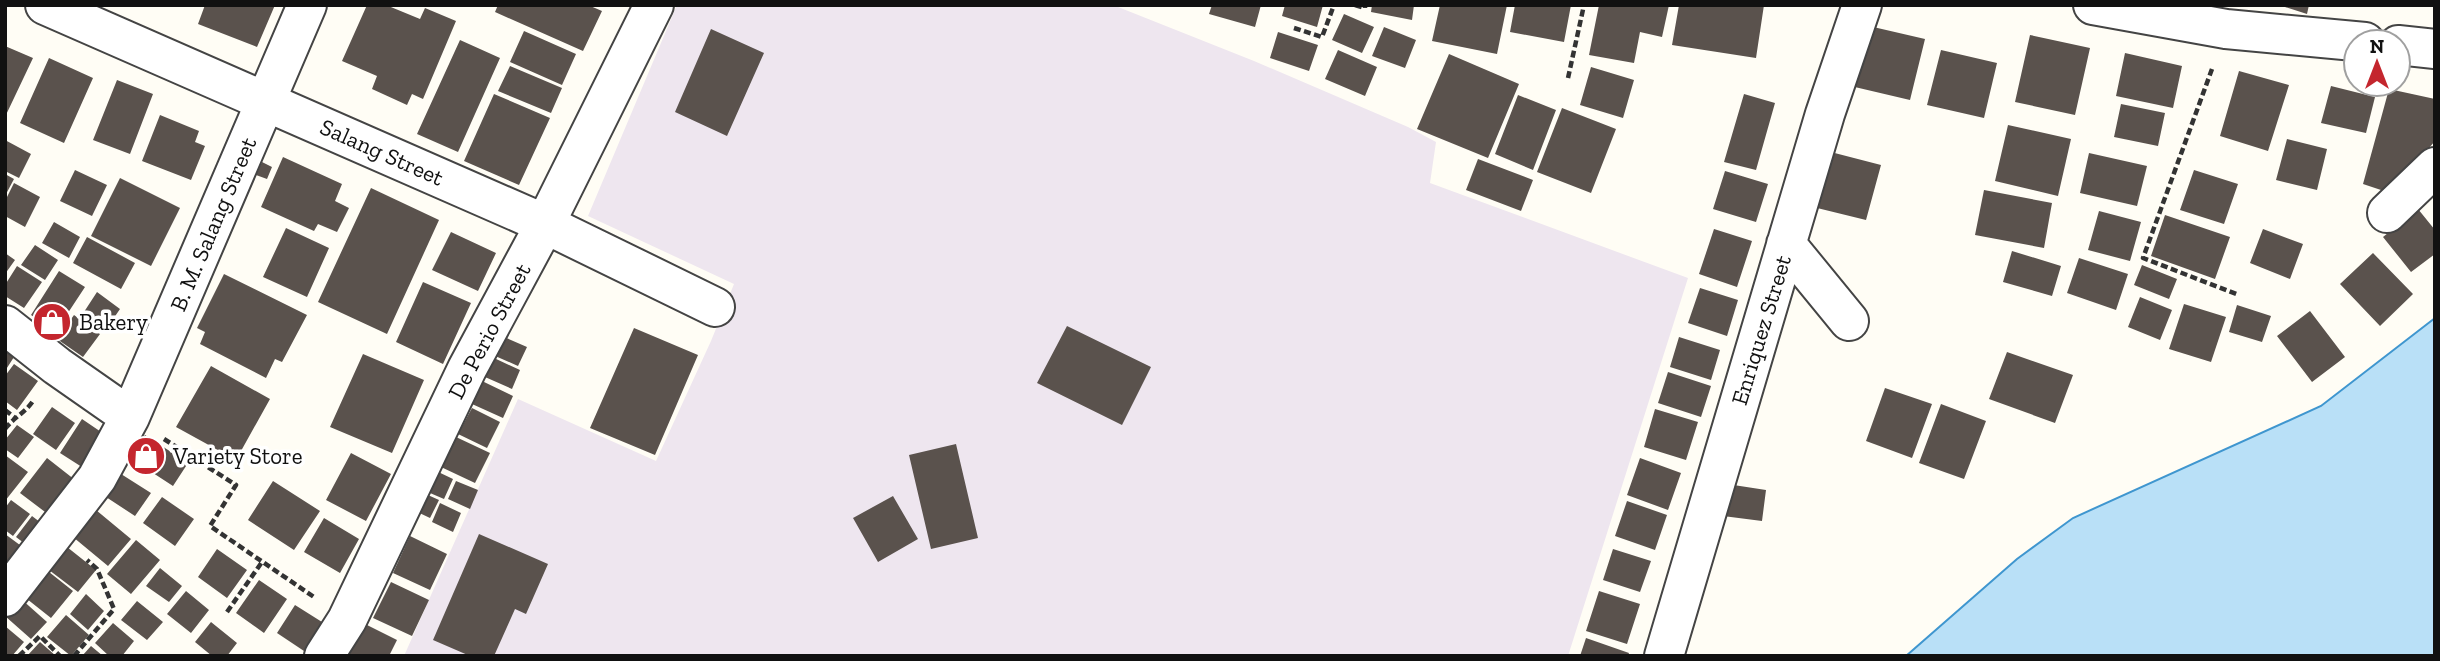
<svg xmlns="http://www.w3.org/2000/svg" width="2440" height="661" font-family="'Zilla Slab',serif">
<rect width="100%" height="100%" fill="#fffdf5"/>
<path fill="#eee6ef" d="M677,5H1113L1254,61L1408,127L1436,142L1430,183L1688,278L1568,656H404L518,399L656,461L711,341L734,284L588,216Z"/>
<path fill="#b9e0f7" stroke="#3f96cf" stroke-width="2" d="M2435,318V656H1906L2017,559L2073,518L2321,406Z"/>
<path fill="#5a524d" d="M205,5H275L257,47L198,24Z
M367,5H386L420,19L425,8L456,21L423,99L412,94L407,105L372,89L377,76L342,61Z
M498,5H588L602,11L583,51L495,12Z
M1212,5H1261L1255,27L1209,14Z
M1285,5H1323L1317,27L1282,16Z
M1372,5H1414L1412,20L1371,12Z
M1440,5H1507L1497,54L1432,41Z
M1515,5H1571L1564,42L1510,32Z
M1599,5H1669L1662,37L1640,32L1634,63L1589,55Z
M1679,5H1764L1756,58L1672,45Z
M2279,5H2309L2307,14Z
M1344,14L1374,27L1362,53L1332,40Z
M1856,23L1925,39L1910,100L1842,84Z
M1384,27L1416,40L1405,68L1372,56Z
M711,29L764,53L727,136L675,112Z
M524,31L576,54L562,85L510,62Z
M1278,32L1318,45L1309,71L1270,58Z
M2030,35L2090,48L2075,115L2015,102Z
M460,40L500,58L458,152L417,134Z
M5,46L33,58L5,117Z
M1338,50L1377,67L1365,96L1325,79Z
M1941,50L1997,63L1984,118L1927,105Z
M2125,53L2182,66L2173,108L2116,96Z
M1449,54L1519,84L1488,158L1417,129Z
M49,58L93,78L64,143L20,123Z
M510,66L562,88L551,113L498,91Z
M1591,67L1634,80L1623,118L1580,105Z
M2239,71L2289,85L2268,151L2220,136Z
M117,80L153,94L130,154L93,140Z
M2331,86L2375,97L2366,133L2321,123Z
M2389,89L2435,99V141L2390,193L2363,184Z
M494,94L550,118L519,185L464,161Z
M1744,94L1775,103L1756,170L1724,162Z
M1518,95L1556,110L1533,170L1495,154Z
M2121,104L2165,113L2158,146L2114,137Z
M1562,108L1616,129L1591,193L1537,172Z
M160,115L199,131L195,142L205,146L191,180L142,161Z
M2008,125L2071,139L2058,196L1995,181Z
M2287,139L2327,149L2317,190L2276,180Z
M5,140L31,154L19,178L5,171Z
M1823,150L1881,165L1866,220L1809,206Z
M2089,153L2147,166L2137,206L2080,193Z
M283,157L342,184L335,201L349,208L337,232L318,224L314,231L261,207Z
M1478,159L1533,180L1521,211L1466,190Z
M262,162L272,167L267,179L256,175Z
M75,170L107,185L92,216L60,201Z
M2194,170L2238,184L2224,224L2180,210Z
M1725,171L1768,184L1756,222L1713,209Z
M5,174L14,179L5,196Z
M120,178L180,208L151,266L91,236Z
M14,183L40,197L25,227L5,216V201Z
M371,188L439,220L387,334L318,302Z
M1984,190L2052,203L2044,248L1975,235Z
M2418,209L2435,230V254L2411,272L2383,237Z
M2099,211L2141,222L2130,261L2088,250Z
M2165,215L2230,237L2215,279L2151,256Z
M54,222L80,237L69,258L42,243Z
M286,228L329,248L307,297L263,277Z
M1714,229L1752,241L1737,287L1699,274Z
M2263,229L2303,244L2290,279L2250,263Z
M451,232L496,253L478,291L432,270Z
M87,237L135,263L121,289L73,263Z
M35,245L58,260L45,280L21,265Z
M2012,251L2061,266L2052,296L2003,282Z
M5,253L15,260L5,274Z
M2373,253L2413,294L2380,326L2340,284Z
M2079,258L2128,274L2116,310L2067,293Z
M2142,265L2177,279L2169,299L2134,285Z
M17,266L42,282L24,308L5,296V285Z
M59,271L85,287L56,331L31,315Z
M224,274L307,315L282,362L275,359L266,378L200,344L205,332L197,328Z
M423,282L471,303L443,364L396,342Z
M1700,288L1738,300L1727,336L1688,323Z
M97,292L120,309L105,331L82,315Z
M2140,297L2172,310L2160,340L2128,327Z
M2184,304L2226,317L2211,362L2169,349Z
M2237,305L2271,316L2262,342L2229,332Z
M2310,311L2345,357L2312,382L2277,336Z
M74,315L100,334L83,357L57,339Z
M1067,326L1151,367L1122,425L1037,383Z
M634,328L698,355L655,455L590,428Z
M502,336L527,347L518,366L493,355Z
M1679,337L1720,350L1711,380L1670,367Z
M5,351L14,357L5,371Z
M2007,352L2073,375L2055,423L1989,399Z
M363,354L424,380L392,453L330,427Z
M494,358L520,370L512,389L485,377Z
M14,364L38,381L17,410L5,401V376Z
M211,366L270,399L236,460L176,427Z
M1668,372L1711,386L1701,417L1658,403Z
M482,381L513,396L503,418L472,404Z
M1885,388L1932,404L1912,458L1866,441Z
M1941,404L1986,421L1964,479L1919,463Z
M52,407L75,423L56,450L33,434Z
M472,408L500,422L487,448L458,434Z
M1655,409L1698,422L1686,460L1644,447Z
M82,419L107,436L85,469L60,453Z
M17,425L34,437L18,458L5,449V440Z
M145,435L188,463L173,486L130,458Z
M456,437L490,453L475,483L441,467Z
M956,444L978,538L931,549L909,455Z
M351,453L391,474L366,521L326,500Z
M5,455L28,472L5,501Z
M47,458L84,487L57,521L20,493Z
M1640,458L1681,473L1668,510L1627,495Z
M432,469L453,479L444,499L423,490Z
M121,474L151,493L135,516L106,497Z
M273,481L320,511L294,550L248,520Z
M456,481L478,490L470,509L448,499Z
M1727,484L1766,490L1762,521L1723,516Z
M419,491L439,500L430,518L411,509Z
M893,496L918,539L878,562L853,518Z
M162,497L194,519L175,546L143,523Z
M11,500L30,514L13,536L5,530V508Z
M1627,501L1667,515L1655,550L1615,536Z
M440,503L461,513L453,532L432,522Z
M96,510L131,539L108,566L73,537Z
M32,516L49,529L33,550L16,537Z
M324,518L359,539L340,573L304,552Z
M5,534L28,551L5,567Z
M479,534L548,564L526,614L515,609L494,656H470L433,640Z
M410,536L447,554L430,590L393,573Z
M136,540L160,560L131,594L107,574Z
M67,547L96,570L78,592L49,570Z
M217,549L247,570L227,598L198,577Z
M1613,549L1651,561L1640,592L1603,580Z
M44,568L73,591L51,618L22,595Z
M160,568L182,586L169,602L146,586Z
M259,580L287,599L264,633L236,613Z
M391,582L429,600L412,636L373,618Z
M186,591L209,610L191,633L167,614Z
M1599,591L1640,604L1627,644L1586,631Z
M86,594L104,611L88,630L70,614Z
M20,598L47,622L31,639L5,616Z
M137,601L163,622L147,640L121,620Z
M295,605L322,622L304,651L277,633Z
M66,615L89,635L71,656L47,637Z
M359,621L397,640L389,656H341Z
M211,622L237,643L227,656H212L195,642Z
M113,623L134,641L122,656H109L95,643Z
M5,626L24,642L12,656H5Z
M1586,638L1629,653L1628,656H1580Z
M40,642L56,656H27Z
M91,646L103,656H82Z"/>
<g fill="none" stroke-linecap="round" stroke-linejoin="round">
<g stroke="#444" stroke-width="42">
<path id="minor" d="M45,5L545,224L715,307
M2093,5L2226,29L2365,42
M2398,45L2435,49
M2387,213L2435,167
M1786,244L1849,321
M5,325L57,366L130,417
M5,597L97,478L130,417L307,5
M324,656L347,620L467,369L545,224L654,5
M1664,656L1825,114L1862,5"/>
</g>
<path stroke="#333" stroke-width="4.5" stroke-dasharray="7 3.5" stroke-linecap="butt" d="M1355,5L1365,8V5
M1294,28L1322,37L1334,5
M2212,69L2143,258L2239,295
M1568,78L1584,5
M5,410L14,417
M5,429C14,417 25,413 33,401
M164,439L236,485L210,526L314,597
M227,612L262,562
M19,656L40,636L60,656
M74,656L114,609L97,569L87,560"/>
<use href="#minor" stroke="#fff" stroke-width="38"/>
</g>
<defs>
<g id="shop-disc" transform="scale(2.0125)"><circle r="9.5" fill="#c4262e" stroke="#fff"/><path d="M-5-2.5h2.3a2.7 3.5 0 0 1 5.4 0H5L5.5 6h-11ZM-1.5-2.5h3a1.5 2.3 0 0 0-3 0Z" fill="#fff"/></g>
</defs>
<g fill-rule="evenodd">
<use href="#shop-disc" x="52" y="322"/>
<use href="#shop-disc" x="146" y="456"/>
</g>
<g text-anchor="middle" stroke-width="7" stroke-linejoin="round" paint-order="stroke">
<g font-size="23" fill="#111" stroke="#fff">
<text transform="translate(382 152) rotate(24)" y="8">Salang Street</text>
<text transform="translate(213 224) rotate(-67)" y="8">B. M. Salang Street</text>
<text transform="translate(1761 330) rotate(-73)" y="8">Enriquez Street</text>
<text transform="translate(489 331) rotate(-62)" y="8">De Perio Street</text>
</g>
<g font-size="23" fill="#111" stroke="#fff" text-anchor="start">
<text x="79" y="330">Bakery</text>
<text x="173" y="464">Variety Store</text>
</g>
</g>
<rect width="2440" height="661" fill="none" stroke="#111111" stroke-width="14"/>
<g transform="translate(2377 63)"><circle r="33" fill="#ffffff" stroke="#a0a0a0" stroke-width="2"/>
<path d="M0-5L12 26L0 18L-12 26Z" fill="#c4262e"/>
<text y="-10" font-size="19" font-weight="bold" text-anchor="middle" fill="#111111">N</text>
</g>
</svg>
